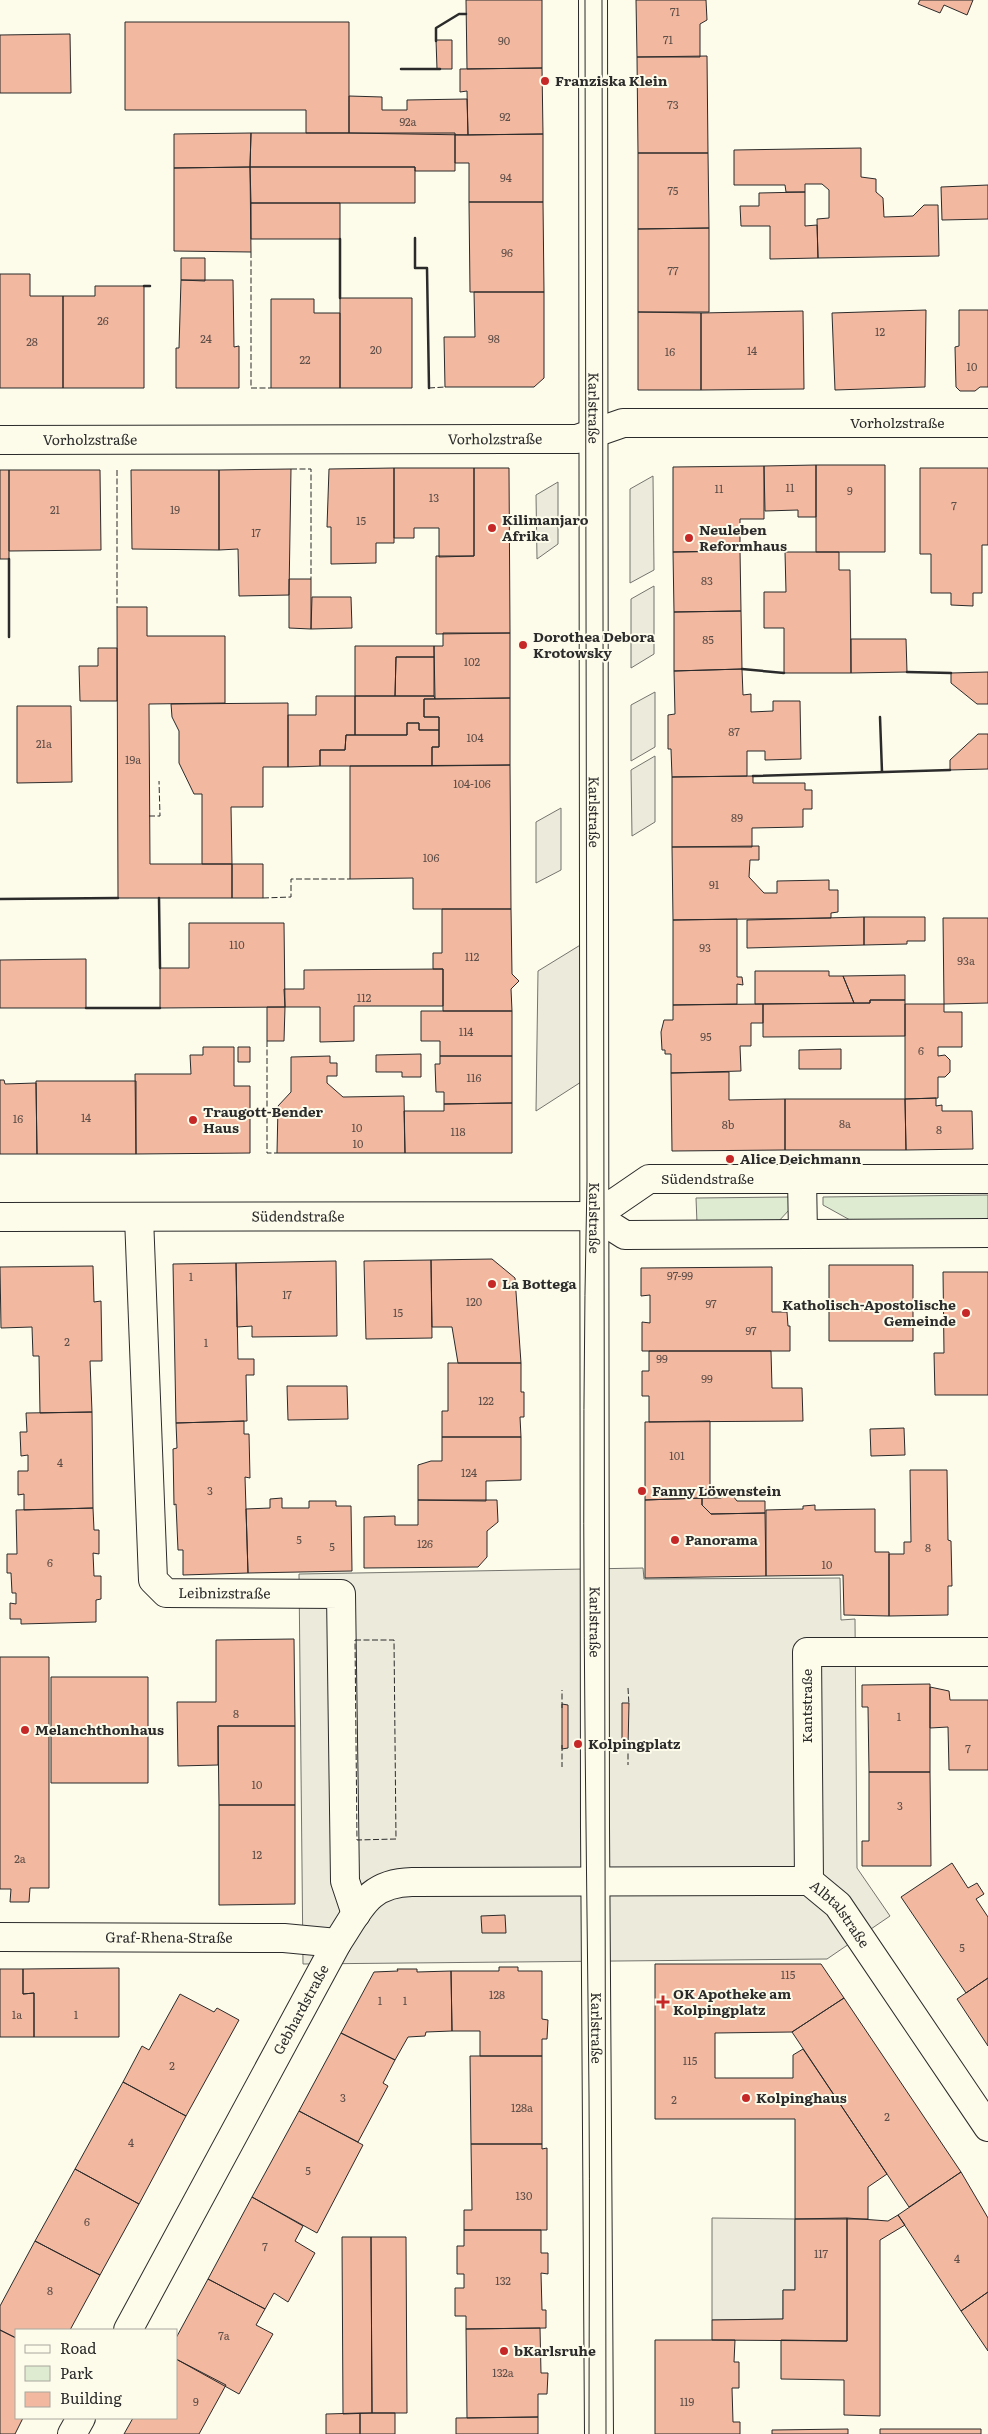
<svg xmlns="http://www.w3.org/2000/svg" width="988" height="2434" font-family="Literata,serif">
<rect width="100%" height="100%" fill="#fdfbea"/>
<path fill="#deebd1" stroke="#74746e" d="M988,1195V1224L859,1225L823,1205V1197Z
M790,1197V1209L777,1223H697L696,1198Z"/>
<path fill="#eceadb" stroke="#74746e" d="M653,476L654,570L630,583V489Z
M558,482V544L537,559L536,495Z
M654,586V654L631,668V599Z
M655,692V747L631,761V705Z
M655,756V822L632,836L631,770Z
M561,808V870L536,883V822Z
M595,936V1073L536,1111L538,971Z
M643,1568L644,1579L840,1578L841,1620L855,1619L857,1868L890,1916L827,1959L303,1964L299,1574Z
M712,2218L795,2219V2290H783V2319L712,2320Z"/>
<path fill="#f2b8a0" stroke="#2b2b2b" d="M466,0H542V68L467,69Z
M636,0H706L707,20L700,24V57H637Z
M920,0H973L967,15L944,5L940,13L918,4Z
M125,22H349V133H306V110H125Z
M70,34L71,93H0V35Z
M436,40H452V69H437Z
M707,56L708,153H638L637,57Z
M542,68L543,134L468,135L467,91L460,92V69Z
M349,96L382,97V110H407V100L467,99L468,135L349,133Z
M251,133L250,167L174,168V134Z
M251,133H455V171H415V167H250Z
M543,134V202H469V163H455V135Z
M861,148V177L876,179V192L883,198L884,217L913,216L924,205H938L939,256L818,258L817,219L829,218V190L822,184H805V192H786L785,185H734V150Z
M638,153H708L709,228L638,229Z
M250,167H415V203H251Z
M250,167L251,252L174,251V168Z
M988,185V219L942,220L941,187Z
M805,192V226L817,225L818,258L770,259V226H741L740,206H759V193Z
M469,202H543L544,292H470Z
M251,203H340V239H251Z
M709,228V312H638V229Z
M181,258H205V281L181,280Z
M0,274H30V296H63V388H0Z
M181,280H233L234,347L239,346V388H176V348H179Z
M95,286H144V388H63V296H95Z
M474,292H544V378L534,387H445L444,337H475Z
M340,298H412V388H340Z
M271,299H314V313H340V388H271Z
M926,310L925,387L835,390L832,313Z
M959,310H988V387H980L975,391H960L956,387L955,347L959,346Z
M803,311L804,389L701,390V313Z
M638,312L701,313V390H638Z
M816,465H885V552H816Z
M816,465V517H798V510L765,511L764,466Z
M764,466V519H740V551L673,552V467Z
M394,468V543H376V563L331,564V527H327L329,469Z
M394,468H474V556L439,557V528H414V538H394Z
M474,468H509L510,633L436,634V556H474Z
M920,468H988V545H982V593H973V606L951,605V593H931V554H920Z
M291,469L289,595L239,596L238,549L219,550V470Z
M0,470H9V559H0Z
M9,470H100L101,550L9,551Z
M131,470H219V550L132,549Z
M740,551L741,611L674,612L673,552Z
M785,552H839V570H850L851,673H784V628H764V592H786Z
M289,579H311V629L289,628Z
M312,597H351L352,628L311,629Z
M117,607H147V636H225V703L149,704L150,864H232V898H118Z
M741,611L742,669L674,671V612Z
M443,633H510V698L435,699L434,646H443Z
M851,639H906L907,672L851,673Z
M355,646H434V657H396L395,696H355Z
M98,648H117V701H80L79,666H98Z
M396,657H434V696H395Z
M742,669L743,695L751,694V712L773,711V701H800L801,759L765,760V751H747V776L672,777L671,749H668V715L675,714L674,671Z
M988,672V704H977L951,683V673Z
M316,696H355V735H346L345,750H320V766L288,767V715H316Z
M355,696H434L435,699H424V717H439V730H419V723H407V735H355Z
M510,698V765L432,766V747H439V717H424V699Z
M288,703V767H263V807H231L232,864H202V794H194L179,763V731L172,717L171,704Z
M17,706H71L72,782L17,783Z
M407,723H419V730H439V747H432V766H320V750H345L346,735H407Z
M978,734H988V769L950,770V760Z
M510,765L511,909H413V878L350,879V766Z
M753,776V783H805V790H812V809H803V827L752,828V847H672V777Z
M759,846V860H750L749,877L764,893H777V881L829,880V890H838V912L831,913V918L673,920L672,847Z
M232,864H263V898H232Z
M442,909H511L512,974L519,981L511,989L512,1011H443V969H433V953H442Z
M864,917H925V941H907V944L864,945Z
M864,917V945L747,948V920Z
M943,918H988V1003L944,1004Z
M737,919V977H742L743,985L737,984V1004L673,1005V920Z
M189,923H284L285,1007L160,1008V968H189Z
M86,959V1008H0V960Z
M443,969V1006H354V1041L320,1042V1007H285L284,989H304V970Z
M755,971H829V976H843L854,1003L755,1004Z
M905,975V1000H870V1003H854L843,976Z
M870,1000H905V1036L763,1037V1004L870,1003Z
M763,1004V1023H751V1046H740L741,1071L671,1073V1054H665V1050H662L661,1032L664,1020H673V1005Z
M905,1004H944V1012H962V1047H938V1056L945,1055L950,1060V1072L945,1077H938V1098L905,1099Z
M267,1007H285L284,1041H267Z
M421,1011H512V1056H440V1041H421Z
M203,1047H234V1086H250V1153L136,1154L135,1074H191L190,1055H203Z
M238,1047H250V1062H238Z
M841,1049V1069H799V1050Z
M421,1054V1077H402V1072H376V1055Z
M330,1056V1063H337V1076H327V1083L343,1097L404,1096L405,1153H277L278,1106L291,1092V1057Z
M440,1056H512V1103L444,1104V1092H436L435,1064H440Z
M729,1072V1100L785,1099V1150L672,1151L671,1073Z
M0,1080H4L5,1084L36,1083L37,1154H0Z
M36,1081H136V1154H37Z
M936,1098V1106L942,1105V1111H972L973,1149L906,1150L905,1099Z
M785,1099H905L906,1150H785Z
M512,1103V1153H405L404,1111H444V1104Z
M492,1259L515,1278L521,1363H458L452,1327H432L431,1260Z
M431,1260L432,1338L366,1339L364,1261Z
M336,1261L337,1336L252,1337V1326L237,1327L236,1263Z
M236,1263L238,1359H254V1375H246L247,1421L176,1423L173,1264Z
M829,1265H913V1341H829Z
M93,1266L94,1302L101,1301L102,1361H90L92,1412L40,1413L39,1356H33L32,1327L1,1328L0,1267Z
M772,1267V1312H787L788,1326H790V1351H642V1322L650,1323V1295L641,1296V1268Z
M943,1272H988V1395H935L934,1353H944Z
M649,1351H771L772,1388H802L803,1421L649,1422V1396H642V1371H649Z
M448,1363H521V1392H524V1417H520L521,1437H442V1411H448Z
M287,1386H347L348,1419L288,1420Z
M92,1412L93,1508L24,1510V1494L18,1495V1471H28V1455L21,1456L20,1432H27L26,1413Z
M244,1421V1434H249L250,1478L245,1477L248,1573L183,1575V1550H178L176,1504L174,1505L173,1449L177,1448L176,1423Z
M710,1421V1489L701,1490L702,1498L645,1500V1422Z
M904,1428L905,1455L871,1456L870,1429Z
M442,1437H521V1480L486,1481V1501L418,1500V1465L431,1461H442Z
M910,1470H947L948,1540L951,1541L952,1586H948V1615L889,1616V1554H904V1542H911Z
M730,1492L737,1501H765V1513L711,1514L702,1505V1498H721Z
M282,1498V1508H309V1501H336V1506H351L352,1571L248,1573L246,1509L270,1508V1499Z
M702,1498V1505L711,1514L765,1513L766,1576L645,1578V1500Z
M418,1500H497L498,1522L487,1531V1557L478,1567L364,1568V1517L395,1516V1525H418Z
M815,1505V1510L875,1509V1552H889V1616L844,1615L843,1575L766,1576V1510L803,1509V1506Z
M93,1508L94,1530H99V1554L93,1553L94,1576H101V1599L96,1600V1622L21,1624V1619H10V1603L16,1604V1593H12L11,1573H7V1554H17L16,1510Z
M294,1639L295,1726H218V1765L178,1766L177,1702H216V1640Z
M0,1657H49V1888H30L29,1902H10L11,1889H0Z
M51,1677H148V1783H51Z
M930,1684V1772H869L868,1707H862V1685Z
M930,1687L949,1691L950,1700H988V1770H949L948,1727L930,1728Z
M622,1703H629L628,1747H622Z
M562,1704L568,1705V1748L562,1749Z
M218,1726H295V1805H219Z
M869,1772H930L931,1866H862V1841H869Z
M219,1805H295V1904L219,1905Z
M952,1863L968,1888L977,1883L984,1894L976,1899L988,1917V1978L966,1993L901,1897Z
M505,1915L506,1933H482L481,1916Z
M655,1964H821L844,1998L792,2032L715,2033V2078H793V2055L803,2049L887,2174L868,2187V2219H795V2119H655Z
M499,1967H518V1971H542V2019L548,2020L547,2039H542V2056H480V2031H452L451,1971H499Z
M119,1968V2037H34V1993L23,1994V1969Z
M0,1969H23V1994L34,1993V2037H0Z
M397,1969H417V1972L451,1971L452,2031L426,2032L425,2036L408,2037L395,2060L341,2033L374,1972L398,1971Z
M988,1978V2046L957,1999Z
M180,1994L214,2012L217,2008L239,2020L186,2116L123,2082L142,2046L149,2050Z
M844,1998L961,2172L909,2207L792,2032Z
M341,2033L395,2060L383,2083L388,2086L358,2142L299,2111Z
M470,2056H542V2144H471Z
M123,2082L186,2116L139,2204L75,2169Z
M299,2111L363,2145L317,2233L252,2197Z
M471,2144H542V2149L547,2148V2230H464V2210H472Z
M75,2169L139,2204L100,2275L35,2241Z
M961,2172L988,2218V2292L961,2311L898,2215Z
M252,2197L303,2226L295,2241L315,2253L288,2302L274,2293L265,2309L208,2279Z
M898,2215L905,2225L880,2240V2416L844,2415V2380L781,2379V2340L847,2341V2218L888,2221Z
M847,2218V2341L712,2340V2320L783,2319V2290H795V2219Z
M464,2230H541V2253H548V2274L541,2273L542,2310H546V2328L466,2329V2316H455V2288H464V2274H457V2246H464Z
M342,2237H371L372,2413L343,2414Z
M371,2237H406L407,2413H372Z
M35,2241L100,2275L70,2330H16V2338L0,2330V2306Z
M208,2279L265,2309L256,2325L273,2334L239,2394L176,2359V2338Z
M988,2292V2351L961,2311Z
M540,2328L541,2373H548L547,2394H538V2417L467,2418L466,2329Z
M0,2330L16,2338V2418H23L15,2434H0Z
M655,2340H735L734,2362H739V2388H732L733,2422H740V2434H655Z
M176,2359L226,2385L199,2434H124L133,2418H176Z
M360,2413H395V2434H360Z
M360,2413V2434H326V2414Z
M538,2417V2434H456V2418Z
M848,2429V2434H772V2430Z
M880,2429H981V2434H880Z"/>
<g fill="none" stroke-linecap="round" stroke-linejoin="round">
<g stroke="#2b2b2b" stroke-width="30">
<g id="street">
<path id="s1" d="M0,440L577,439L623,423H988"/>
<path d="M802,1178L803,1234"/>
<path id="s2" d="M595,1216L649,1179H988"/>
<path id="s3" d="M0,1217L595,1216L625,1235L988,1233"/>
<path id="s4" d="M139,1217L153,1580L166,1593L341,1594L345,1881L356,1914"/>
<path d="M809,1881L807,1652H988"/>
<path id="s5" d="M0,1937L284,1938L337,1943"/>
<path id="s6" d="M128,2330L337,1943C360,1909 367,1883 412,1882L809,1881L838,1905L988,2127"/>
<path d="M72,2434L81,2418"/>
</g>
</g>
<g stroke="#2b2b2b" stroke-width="30">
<g id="secondary">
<path id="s7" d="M593,0L595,1828L599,2434"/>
</g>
</g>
<use href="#street" stroke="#fdfbea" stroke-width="28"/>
<use href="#secondary" stroke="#fdfbea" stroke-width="28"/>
<path stroke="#2b2b2b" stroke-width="1" d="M585,0L587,1181C580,1486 586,1790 589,2094C590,2207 589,2321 589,2434
M602,0L606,2434"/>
<path stroke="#2b2b2b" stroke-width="1" stroke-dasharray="6 2.5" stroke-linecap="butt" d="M251,252V388H271
M429,388L445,387
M291,469H311V579
M117,470V607
M149,816H160L159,781
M263,898L291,897V879H350
M267,1041V1153H277
M355,1640H394L396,1839L357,1840Z
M628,1688L629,1705
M562,1708V1690
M562,1745V1767
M628,1745V1765"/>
<path stroke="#2b2b2b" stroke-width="2.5" d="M436,41V28L459,14H466
M401,69H440
M415,238V268H427L429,388
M340,239V298
M144,286H150
M9,559V637
M742,669L784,673
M907,672L951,673
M880,717L882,772
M753,776L950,770
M159,898L160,968
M0,899L118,898
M86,1008H160"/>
</g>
<g fill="#c62828" stroke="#fdfbea" stroke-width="2">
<circle cx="545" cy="81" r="5"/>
<circle cx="492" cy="528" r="5"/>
<circle cx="689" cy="538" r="5"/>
<circle cx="523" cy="645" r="5"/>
<circle cx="193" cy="1120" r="5"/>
<circle cx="730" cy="1159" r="5"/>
<circle cx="492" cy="1284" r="5"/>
<circle cx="966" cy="1313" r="5"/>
<circle cx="642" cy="1491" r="5"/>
<circle cx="675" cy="1540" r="5"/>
<circle cx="25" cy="1730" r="5"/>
<circle cx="578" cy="1744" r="5"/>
<path d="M660.5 1994.5h5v5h5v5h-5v5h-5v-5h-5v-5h5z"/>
<circle cx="746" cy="2098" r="5"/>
<circle cx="504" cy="2351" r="5"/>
</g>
<g text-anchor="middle" stroke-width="4" stroke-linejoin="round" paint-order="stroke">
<g font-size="11" fill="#5d4e48">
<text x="675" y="16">71</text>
<text x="668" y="44">71</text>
<text x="504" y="45">90</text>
<text x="673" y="109">73</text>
<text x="505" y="121">92</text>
<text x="408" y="126">92a</text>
<text x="506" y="182">94</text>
<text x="673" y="195">75</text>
<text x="507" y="257">96</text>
<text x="673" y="275">77</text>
<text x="103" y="325">26</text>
<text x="880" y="336">12</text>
<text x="206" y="343">24</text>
<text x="494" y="343">98</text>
<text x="32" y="346">28</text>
<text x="376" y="354">20</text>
<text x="752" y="355">14</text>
<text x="670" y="356">16</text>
<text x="305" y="364">22</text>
<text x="972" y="371">10</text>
<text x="790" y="492">11</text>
<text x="719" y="493">11</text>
<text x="850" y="495">9</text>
<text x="434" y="502">13</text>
<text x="954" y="510">7</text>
<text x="55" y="514">21</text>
<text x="175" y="514">19</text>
<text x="361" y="525">15</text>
<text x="256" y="537">17</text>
<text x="707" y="585">83</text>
<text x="708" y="644">85</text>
<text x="472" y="666">102</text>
<text x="734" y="736">87</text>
<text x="475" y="742">104</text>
<text x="44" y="748">21a</text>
<text x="133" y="764">19a</text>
<text x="472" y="788">104-106</text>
<text x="737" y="822">89</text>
<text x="431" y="862">106</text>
<text x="714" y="889">91</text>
<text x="237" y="949">110</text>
<text x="705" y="952">93</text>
<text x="472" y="961">112</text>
<text x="966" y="965">93a</text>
<text x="364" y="1002">112</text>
<text x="466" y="1036">114</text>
<text x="706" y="1041">95</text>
<text x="921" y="1055">6</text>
<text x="474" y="1082">116</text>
<text x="86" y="1122">14</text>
<text x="18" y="1123">16</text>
<text x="845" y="1128">8a</text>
<text x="728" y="1129">8b</text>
<text x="357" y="1132">10</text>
<text x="939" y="1134">8</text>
<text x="458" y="1136">118</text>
<text x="358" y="1148">10</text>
<text x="680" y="1280">97-99</text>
<text x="191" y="1281">1</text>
<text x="287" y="1299">17</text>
<text x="474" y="1306">120</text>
<text x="711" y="1308">97</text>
<text x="398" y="1317">15</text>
<text x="751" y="1335">97</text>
<text x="67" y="1346">2</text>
<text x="206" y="1347">1</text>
<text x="662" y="1363">99</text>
<text x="707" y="1383">99</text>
<text x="486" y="1405">122</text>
<text x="677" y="1460">101</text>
<text x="60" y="1467">4</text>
<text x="469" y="1477">124</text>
<text x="210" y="1495">3</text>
<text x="299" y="1544">5</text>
<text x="425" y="1548">126</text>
<text x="332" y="1551">5</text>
<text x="928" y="1552">8</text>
<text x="50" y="1567">6</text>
<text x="827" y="1569">10</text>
<text x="236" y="1718">8</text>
<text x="899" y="1721">1</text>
<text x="968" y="1753">7</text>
<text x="257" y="1789">10</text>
<text x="900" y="1810">3</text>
<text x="257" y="1859">12</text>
<text x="20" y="1863">2a</text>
<text x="962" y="1952">5</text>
<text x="788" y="1979">115</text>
<text x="497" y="1999">128</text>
<text x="380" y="2005">1</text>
<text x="405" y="2005">1</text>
<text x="17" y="2019">1a</text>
<text x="76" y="2019">1</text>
<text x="690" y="2065">115</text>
<text x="172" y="2070">2</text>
<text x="343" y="2102">3</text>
<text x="674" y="2104">2</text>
<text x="522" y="2112">128a</text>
<text x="887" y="2121">2</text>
<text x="131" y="2147">4</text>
<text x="308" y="2175">5</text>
<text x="524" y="2200">130</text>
<text x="87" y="2226">6</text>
<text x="265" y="2251">7</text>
<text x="821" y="2258">117</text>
<text x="957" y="2263">4</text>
<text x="503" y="2285">132</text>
<text x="50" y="2295">8</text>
<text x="224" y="2340">7a</text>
<text x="503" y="2377">132a</text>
<text x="196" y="2406">9</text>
<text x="687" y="2406">119</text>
</g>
<g font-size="14" font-weight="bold" fill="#2b2b2b" stroke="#fdfbea" text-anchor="start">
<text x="555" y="86">Franziska Klein</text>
<text x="502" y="525">Kilimanjaro<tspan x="502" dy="16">Afrika</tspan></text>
<text x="699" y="535">Neuleben<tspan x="699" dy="16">Reformhaus</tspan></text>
<text x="533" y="642">Dorothea Debora<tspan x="533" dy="16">Krotowsky</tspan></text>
<text x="203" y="1117">Traugott-Bender<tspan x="203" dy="16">Haus</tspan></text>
<text x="740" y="1164">Alice Deichmann</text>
<text x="502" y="1289">La Bottega</text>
<text x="956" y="1310" text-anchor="end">Katholisch-Apostolische<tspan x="956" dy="16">Gemeinde</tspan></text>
<text x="652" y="1496">Fanny Löwenstein</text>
<text x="685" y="1545">Panorama</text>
<text x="35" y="1735">Melanchthonhaus</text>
<text x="588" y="1749">Kolpingplatz</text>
<text x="673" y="1999">OK Apotheke am<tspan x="673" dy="16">Kolpingplatz</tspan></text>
<text x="756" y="2103">Kolpinghaus</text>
<text x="514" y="2356">bKarlsruhe</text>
</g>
<g font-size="14" fill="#2b2b2b" stroke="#fdfbea">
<text dy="5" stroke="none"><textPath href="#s7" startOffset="408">Karlstraße</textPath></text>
<text dy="5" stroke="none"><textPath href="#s1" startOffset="900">Vorholzstraße</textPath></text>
<text dy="5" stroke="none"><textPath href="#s1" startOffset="90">Vorholzstraße</textPath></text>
<text dy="5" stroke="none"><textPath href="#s1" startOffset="495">Vorholzstraße</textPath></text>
<text dy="5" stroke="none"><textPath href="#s7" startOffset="812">Karlstraße</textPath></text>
<text dy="5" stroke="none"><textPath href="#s2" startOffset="124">Südendstraße</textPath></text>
<text dy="5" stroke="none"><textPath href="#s3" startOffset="298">Südendstraße</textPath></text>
<text dy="5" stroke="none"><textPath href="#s7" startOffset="1218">Karlstraße</textPath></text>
<text dy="5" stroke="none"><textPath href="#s4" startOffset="440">Leibnizstraße</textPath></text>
<text dy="5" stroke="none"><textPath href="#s7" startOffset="1622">Karlstraße</textPath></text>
<text transform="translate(807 1706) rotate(-90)" y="5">Kantstraße</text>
<text dy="5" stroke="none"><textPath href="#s6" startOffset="985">Albtalstraße</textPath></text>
<text dy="5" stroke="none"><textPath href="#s5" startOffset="169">Graf-Rhena-Straße</textPath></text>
<text dy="5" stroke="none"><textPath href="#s6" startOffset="364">Gebhardstraße</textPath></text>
<text dy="5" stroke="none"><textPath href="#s7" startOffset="2028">Karlstraße</textPath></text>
</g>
</g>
<rect x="15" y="2329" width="162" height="90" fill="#fdfbea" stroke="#a9a89e"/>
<rect x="25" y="2345" width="25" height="8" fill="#fdfbea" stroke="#a9a89e"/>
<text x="60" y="2354" font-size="15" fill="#2b2b2b">Road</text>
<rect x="25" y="2366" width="25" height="15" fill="#deebd1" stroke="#a9a89e"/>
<text x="60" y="2379" font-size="15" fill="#2b2b2b">Park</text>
<rect x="25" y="2392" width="25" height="15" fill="#f2b8a0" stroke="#a9a89e"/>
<text x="60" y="2404" font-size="15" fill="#2b2b2b">Building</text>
</svg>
